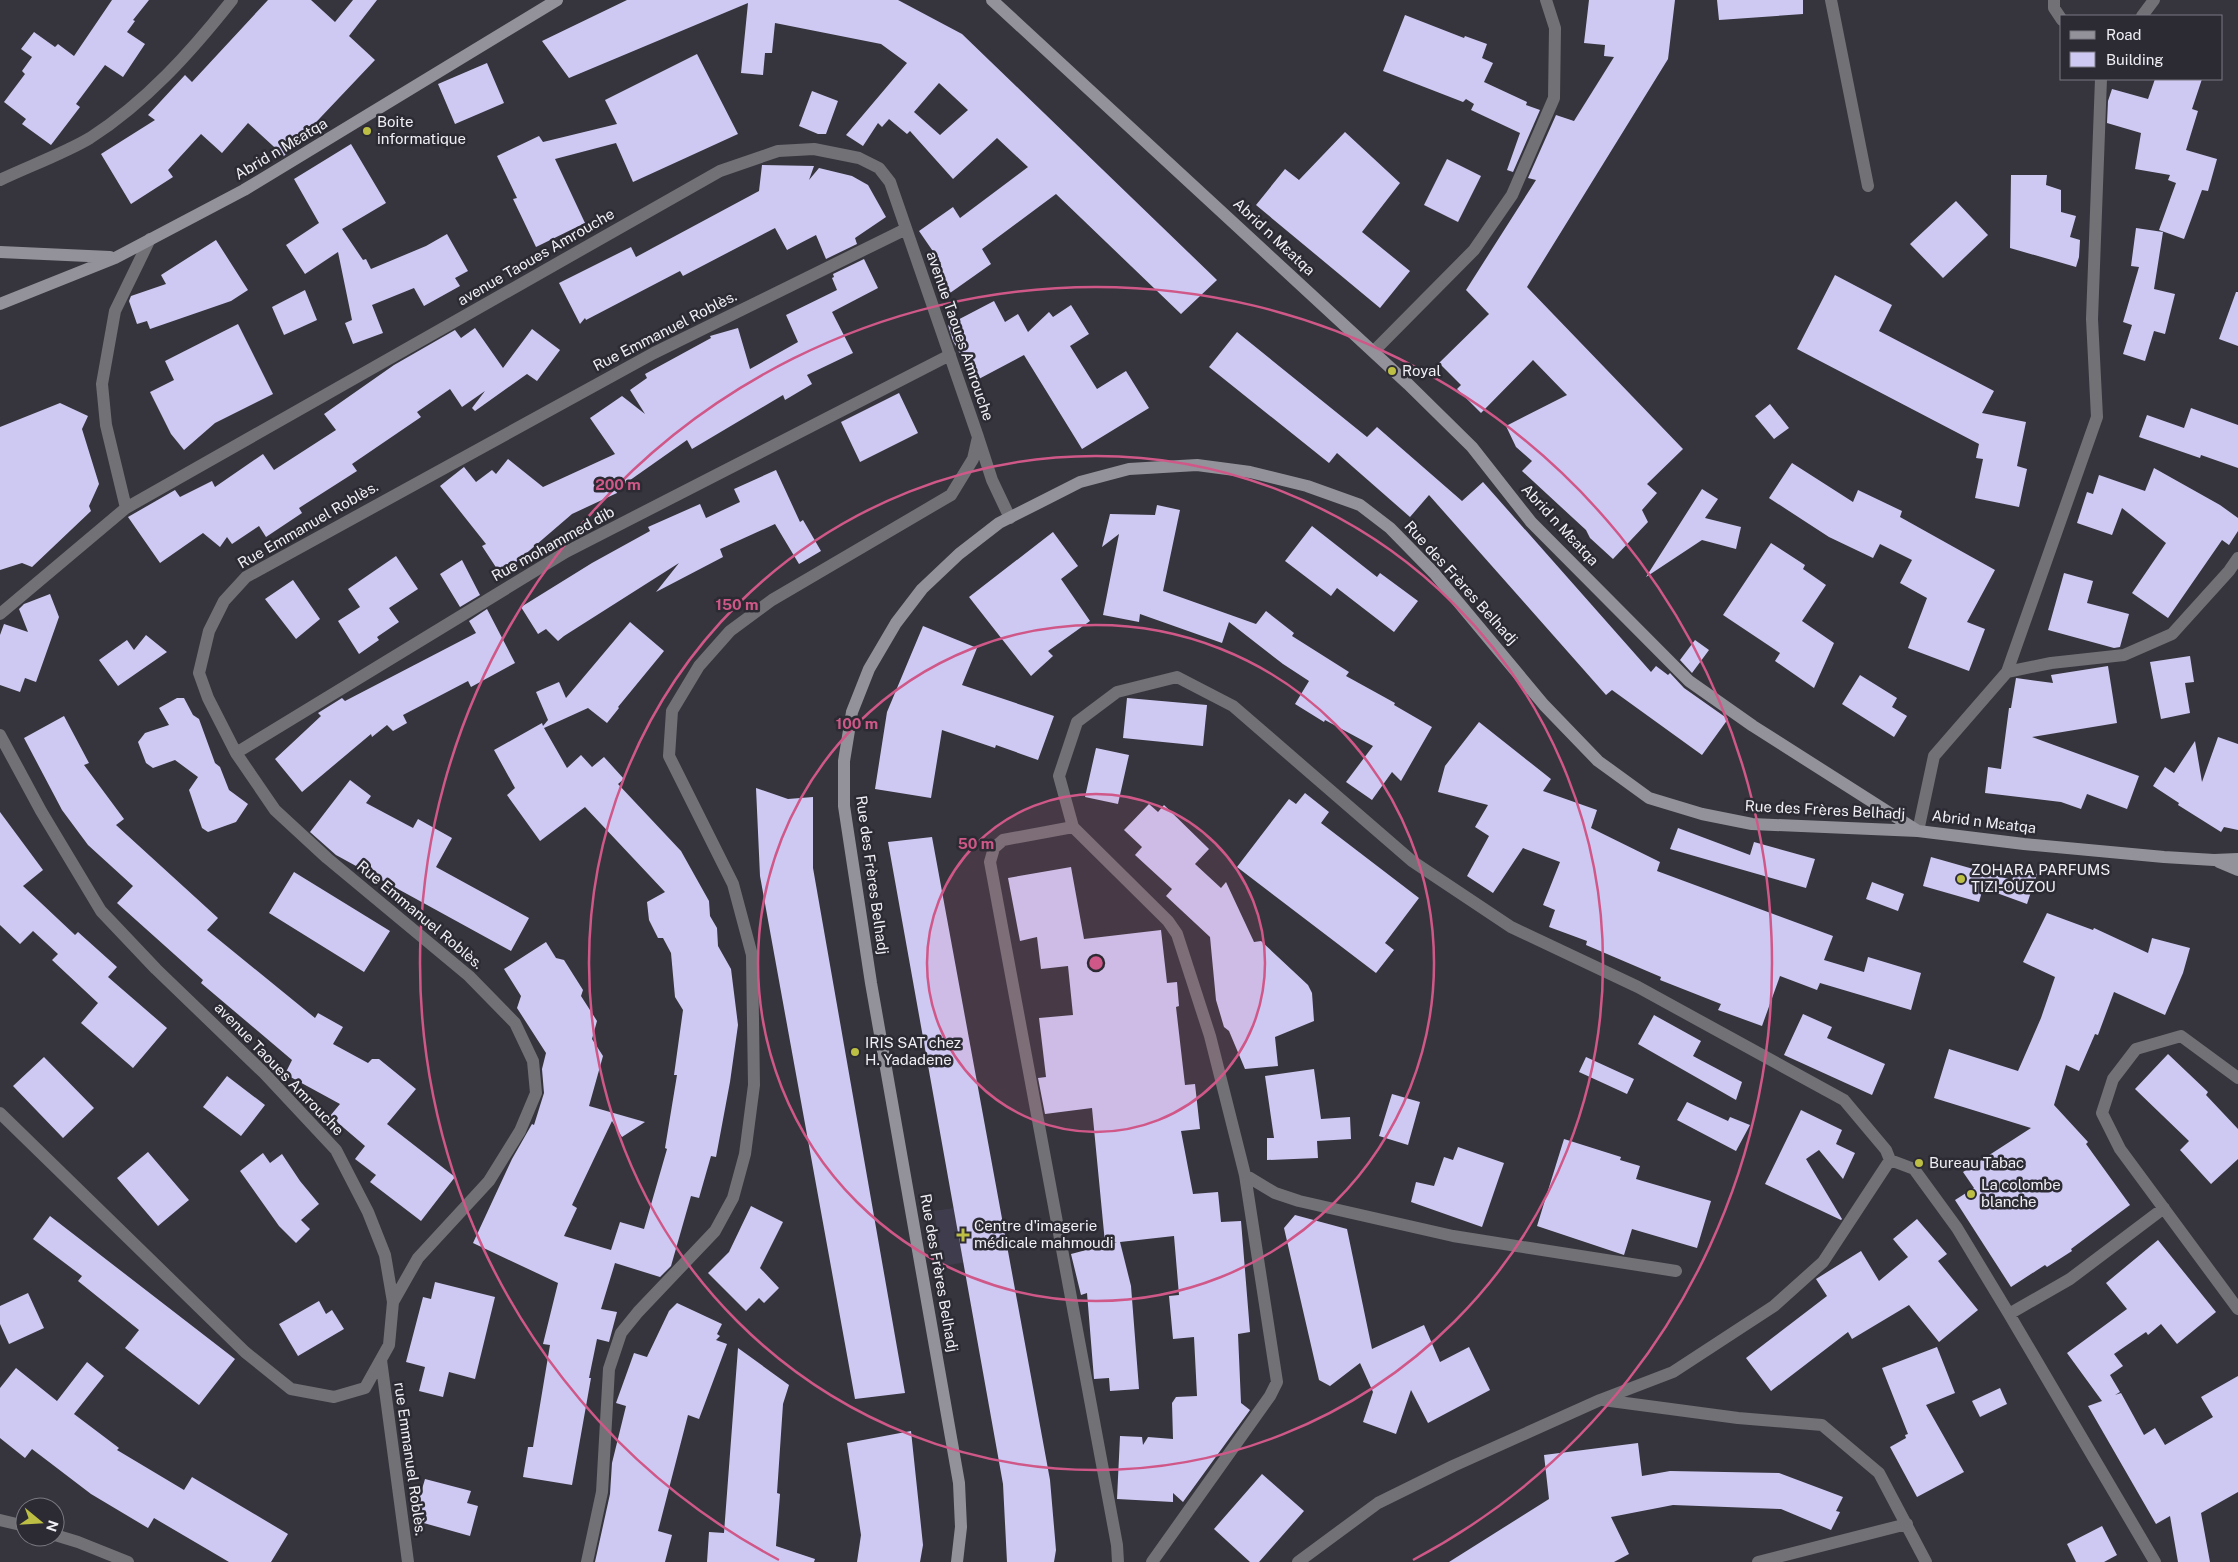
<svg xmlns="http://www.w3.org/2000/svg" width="2238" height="1562" font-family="'Public Sans',sans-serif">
<rect width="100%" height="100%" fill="#36353e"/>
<path fill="#3f3d4d" d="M983,1204L991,1258L943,1266L934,1211Z"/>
<path fill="#cec9f3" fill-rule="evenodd" d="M112,0H149L133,20L135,21L127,32L145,44L123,77L105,65L76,104L80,107L51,145L22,124L26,119L4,102L25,74L22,71L32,57L21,49L34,32L55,47L58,44L74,56Z
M268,0H311L335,22L353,0H377L349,36L375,60L284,156L248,123L222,153L201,134L168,170L173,177L131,204L101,154L155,120L148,115L185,75L192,82Z
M627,0H898L962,34L1217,280L1181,314L1056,194L982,249L991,264L950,293L933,268L941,263L919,231L953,207L960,218L1028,167L997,138L953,179L910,131L907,134L889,119L882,127L878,123L863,146L846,135L907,63L881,44L775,23L772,53H765L763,75L741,73L748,3L569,78L542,41ZM939,83L968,110L940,135L914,112Z
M1589,0H1675L1668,59L1527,287L1683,449L1647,484L1657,493L1642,510L1648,522L1613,559L1590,538L1586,530L1522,471L1532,461L1516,447L1506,426L1567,395L1533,360L1481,413L1457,389L1461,385L1439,363L1489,314L1466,290L1536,180L1528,178L1556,115L1574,121L1614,57L1604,56L1605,45L1584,43Z
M1717,0H1803V14L1719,20Z
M1405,15L1464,38L1465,36L1487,44L1482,58L1493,63L1484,82L1527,102L1526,105L1540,110L1513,172L1507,170L1520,133L1471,110L1474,104L1466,99L1463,102L1383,71Z
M697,54L738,134L633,182L616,143L555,159L585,223L536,247L513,199L517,198L497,156L539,136L543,142L617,124L605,100Z
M487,63L504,103L455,124L438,84Z
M2155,79H2202L2192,109L2198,111L2186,150L2217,159L2208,191L2202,190L2184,239L2159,230L2176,183L2168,180L2170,175L2135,169L2141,133L2107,123L2108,101L2112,89L2148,99Z
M812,91L838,101L826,134H818L799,126Z
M1345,132L1400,183L1362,232L1410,271L1380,308L1256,205L1285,169L1299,180Z
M351,144L386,203L342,229L363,260L366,259L371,269L426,246L447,234L468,271L455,278L460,286L424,306L414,288L372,305L383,333L353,344L345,323L352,320L338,252L305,274L286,245L319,223L294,179Z
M1447,159L1481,176L1458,222L1424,205Z
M762,165L814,166L809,180L819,168L852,176L868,185L886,217L855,238L857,244L826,259L816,235L787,250L775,228L683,276L680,271L586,320L585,318L580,324L559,283L631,247L636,257L759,191Z
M2011,175H2047L2046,185L2061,190V212L2076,216L2070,237L2080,240L2079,257L2076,267L2010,248Z
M1956,201L1988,235L1943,278L1910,244Z
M2136,228L2163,232L2154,289L2175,294L2165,334L2154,331L2145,361L2123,354L2132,325L2123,322L2139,267L2131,266Z
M216,240L248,290L231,301L150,329L147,321L137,324L129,301L131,296L166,284L161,275Z
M864,259L878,288L832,312L853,353L807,375L812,384L785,400L783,395L692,449L687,440L616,490L617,493L572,514L501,575L482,546L486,544L440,486L464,467L476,482L492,470L496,474L508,459L543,487L615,454L590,418L622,396L645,414L630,390L647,378L645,374L711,338L710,336L738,328L750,369L798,342L786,315L837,290L832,278L834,277L833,274Z
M1835,275L1892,305L1879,331L1994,391L1982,413L2026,422L2017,466L2027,469L2019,507L1975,498L1983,459L1976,458L1979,444L1797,349Z
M305,290L317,320L284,335L272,307Z
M2236,292H2238V346L2219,339Z
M994,301L1005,322L1018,314L1028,332L1049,312L1053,317L1071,305L1089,334L1070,346L1097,389L1126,371L1149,408L1082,449L1024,355L975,381L953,341L948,325Z
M238,324L273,394L215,423L184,450L171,434L150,392L174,380L165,361Z
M475,328L503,368L532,329L560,350L537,381L527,374L475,411L472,408L485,391L462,407L450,389L417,412L421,417L352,464L357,471L299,508L302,513L266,537L259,526L232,544L227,537L220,547L203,533L160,563L128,517L175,490L180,497L212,481L215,487L263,454L274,470L336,430L324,414L394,365L455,330L461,338Z
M1237,332L1367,437L1377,427L1462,501L1483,482L1651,672L1656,666L1668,675L1670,673L1684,688L1728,719L1702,755L1612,690L1606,695L1429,495L1410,517L1337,453L1329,463L1209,367Z
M899,393L918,433L860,462L841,422Z
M60,403L88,416L82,429L99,484L89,506L91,511L32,567L22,563L0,570V427Z
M1770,404L1789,428L1774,439L1755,416Z
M2191,408L2238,425V468L2201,455L2200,458L2139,437L2147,415L2184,428Z
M1792,463L1853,502L1858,490L1902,511L1900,517L1995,570L1967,622L1985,629L1969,671L1908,648L1927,598L1900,583L1912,560L1880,544L1873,558L1829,537L1769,498Z
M2154,468L2220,505L2238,518V531L2229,545L2222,540L2168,618L2132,593L2166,543L2122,508L2112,535L2077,523L2087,492L2093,494L2099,475L2145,491Z
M776,470L800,522L803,520L821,551L799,564L775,524L720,549L723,557L656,592L679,563L564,636L558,641L546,629L538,634L521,607L592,563L650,531L648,527L700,504L706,518L740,502L734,489Z
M1702,489L1718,499L1705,518L1741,527L1736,549L1702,540L1646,577Z
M1157,505L1180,510L1163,591L1256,624L1266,611L1294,633L1292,636L1349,672L1346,676L1395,703L1394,705L1432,727L1401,781L1392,772L1372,800L1346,782L1373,746L1325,720L1324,722L1295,704L1309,681L1283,664L1229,622L1222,643L1140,614L1139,622L1103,615L1119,534L1102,547L1110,514L1155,515Z
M1312,526L1377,577L1380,573L1418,601L1394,632L1337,588L1331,596L1285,561Z
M1053,532L1078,566L1061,579L1090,621L1048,651L1053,656L1031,676L969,597Z
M1771,543L1805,565L1803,569L1826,585L1802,621L1834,643L1814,688L1775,661L1780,653L1723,615Z
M396,556L418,589L389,608L399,622L377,637L379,640L359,654L338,621L360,607L348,589Z
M462,560L480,595L460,607L440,574Z
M2064,573L2093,581L2087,603L2129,614L2120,647L2114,648L2048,630Z
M293,580L320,619L296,639L265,599Z
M50,594L59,617L36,682L25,678L20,692L0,685V635L4,624L28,632L19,609L24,604Z
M487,609L515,663L471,687L468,681L403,715L407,723L393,731L387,725L372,737L371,734L302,792L275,759L321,716L318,713L342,698L345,701L476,633L469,621Z
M630,622L664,651L618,707L619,708L607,723L588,708L544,728L567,768L581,755L592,767L604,757L624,779L618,784L681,851L709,901L710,916L717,928L718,946L731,969L738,1025L730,1082L716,1157L711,1156L699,1198L691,1196L671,1266L660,1277L615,1263L601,1309L617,1312L609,1342L597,1339L589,1378H591L572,1485L523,1477L528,1447H533L550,1345L543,1344L558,1283L473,1243L512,1159L532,1124L534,1125L544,1093L542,1069L546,1053L517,1008L521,996L504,969L546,942L556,958L564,960L583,990L581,996L597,1021L592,1039L603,1056L589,1106L645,1122L622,1137L612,1121L572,1205L577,1208L564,1236L611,1250L620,1222L644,1229L667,1149L665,1148L677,1075H674L683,1010L675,997L671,953L663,938H658L649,920L647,902L665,892L585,807L540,841L507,795L515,788L494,750L542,723L543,726L548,720L536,692L559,682L566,698Z
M923,626L977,648L962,685L1054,716L1038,760L996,745L995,748L942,730L931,798L875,789L887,712Z
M146,635L167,652L118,686L99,660L127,640L134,650Z
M1695,640L1709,650L1692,673L1680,660Z
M2190,656L2194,682L2185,683L2190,713L2161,719L2150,662Z
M2108,666L2117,723L2032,737L2139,776L2127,809L2087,794L2081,809L2061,802L1985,793L1988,767L2001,769L2009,708H2011L2016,678L2053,683L2051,675Z
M1860,675L1897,698L1892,707L1907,716L1894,737L1842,704Z
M177,698H184L193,715L199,719L215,763L220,767L229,790L248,804L236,822L208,832L202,828L189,790L198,777L175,760L153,768L146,763L138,742L145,733L169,725L159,708Z
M1127,698L1207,705L1203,746L1123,738Z
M64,716L89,763L84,765L124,819L116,825L218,918L207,930L315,1018L318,1013L343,1027L333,1044L368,1063L372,1059H379L416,1089L387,1124L455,1177L421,1221L370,1182L376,1175L355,1159L365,1146L330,1116L340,1104L285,1074L292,1060L201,983L203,980L117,903L133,886L88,845L62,810L24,738Z
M1479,722L1551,779L1543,791L1597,810L1591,828L1660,862L1657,871L1833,936L1824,960L1864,972L1868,957L1921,973L1911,1010L1820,983L1817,990L1780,976L1762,1026L1718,1010L1721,1004L1660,980L1661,977L1586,945L1587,941L1549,927L1555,910L1543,905L1560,862L1523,848L1493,893L1467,876L1489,836L1475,827L1488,805L1438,792L1445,766Z
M2218,737L2238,744V830L2224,827L2221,832L2178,805L2179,803L2153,786L2165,767L2174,773L2195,741L2202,782Z
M1096,748L1129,755L1118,804L1085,797Z
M350,780L371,796L366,803L413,828L418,819L452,838L436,867L529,918L511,951L336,855L310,832Z
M756,788L788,799L813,797V868L905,1393L855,1399L760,876Z
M1305,793L1329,812L1321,823L1419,898L1385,943L1394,950L1376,973L1237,867L1289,799L1296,804Z
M1149,804L1158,812L1164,805L1209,849L1195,864L1221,888L1226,882L1254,942L1261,941L1308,985L1312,993L1314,1021L1275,1037L1278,1066L1245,1069L1229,1031L1224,1027L1216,1000L1210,937L1166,896L1172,889L1135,855L1142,847L1124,830Z
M0,812L43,870L23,886L75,935L78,932L117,967L108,977L167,1028L133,1068L81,1023L98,1003L52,960L58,954L33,931L20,944L0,925Z
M1678,828L1750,855L1754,842L1815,859L1806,888L1670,849Z
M932,837L1050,1480L1056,1550L1054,1562H1007L1003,1484L888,842Z
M1931,857L2012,880L2017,867L2037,874L2027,904L1983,888L1979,902L1923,886Z
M1071,867L1084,939L1161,930L1167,983L1177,982L1179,1006L1176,1007L1185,1085L1195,1084L1200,1129L1181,1131L1193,1194L1218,1192L1221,1222L1241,1221L1250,1332L1238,1334L1241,1403L1250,1410L1183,1502L1173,1493V1502L1117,1499L1120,1436L1142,1437L1143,1445L1148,1437L1173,1439L1172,1403L1176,1397L1197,1396L1194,1337L1173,1339L1169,1296L1179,1295L1174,1236L1120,1242L1131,1286L1139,1389L1110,1391L1109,1378L1094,1379L1087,1293L1081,1295L1071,1254L1117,1242L1105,1243L1092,1108L1045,1114L1038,1078L1046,1077L1039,1018L1073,1015L1068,966L1041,969L1037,937L1020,941L1008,878Z
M294,872L390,931L364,972L269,913Z
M1872,882L1904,894L1898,911L1866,899Z
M2047,913L2093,930L2094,928L2148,953L2152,938L2190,948L2183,973L2165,1015L2114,992L2098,1035L2095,1034L2079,1071L2066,1065L2054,1105L2088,1142L2086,1144L2130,1205L2071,1249L2072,1251L2047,1267L2045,1265L2011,1287L1955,1200L1974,1188L1963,1172L2031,1128L1934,1098L1949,1049L2018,1071L2041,1018L2055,977L2023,962Z
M1803,1014L1832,1027L1827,1038L1885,1064L1872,1095L1784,1055Z
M1654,1015L1701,1041L1693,1056L1742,1082L1736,1100L1638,1044Z
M2168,1054L2208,1092L2206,1095L2238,1129V1159L2211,1184L2180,1150L2189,1141L2135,1089Z
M44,1057L94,1108L63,1138L13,1086Z
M1586,1057L1634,1079L1627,1094L1579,1072Z
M1314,1069L1321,1119L1350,1117L1351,1139L1317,1141L1318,1158L1267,1160V1138H1274L1265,1076Z
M227,1076L265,1105L241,1136L203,1107Z
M1392,1094L1420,1102L1408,1145L1379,1136Z
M1687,1102L1728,1121L1730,1117L1750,1125L1736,1151L1677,1120Z
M1801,1110L1842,1130L1836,1144L1855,1153L1843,1179L1819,1150L1806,1159L1842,1219L1841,1220L1765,1184Z
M1564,1139L1621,1157L1620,1160L1640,1166L1636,1179L1711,1201L1697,1248L1632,1229L1624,1255L1537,1226Z
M1458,1147L1504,1163L1482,1227L1411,1202L1416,1182L1434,1186L1444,1157L1453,1160Z
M148,1152L189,1200L158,1226L117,1178Z
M263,1153L270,1163L282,1154L300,1181L319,1204L301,1220L310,1229L296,1243L279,1226L240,1171Z
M751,1206L783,1222L760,1268L779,1288L764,1303L759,1298L746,1311L708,1273L729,1252Z
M1295,1215L1347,1229L1372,1349L1424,1325L1440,1362L1469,1347L1490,1390L1428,1423L1411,1390L1396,1434L1363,1422L1373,1392L1360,1363L1330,1386L1319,1380L1284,1228Z
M50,1216L235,1359L199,1405L125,1348L139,1330L78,1281L82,1276L33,1239Z
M1917,1219L1947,1254L1938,1261L1978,1310L1939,1342L1909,1305L1852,1339L1848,1332L1771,1391L1746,1358L1827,1296L1816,1279L1861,1251L1879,1281L1908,1257L1893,1239Z
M2158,1240L2216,1312L2177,1344L2161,1324L2148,1335L2146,1332L2114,1354L2123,1366L2110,1375L2120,1392L2115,1395L2121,1393L2144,1435L2155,1428L2165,1445L2213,1417L2201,1397L2238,1376V1492L2201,1513L2210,1562H2178L2170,1516L2156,1524L2088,1406L2102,1401L2067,1353L2127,1309L2106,1283Z
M435,1282L495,1297L475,1379L449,1372L443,1397L419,1391L425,1367L406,1362L423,1297L431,1299Z
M28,1293L44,1328L9,1344L0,1324V1306Z
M319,1301L326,1314L332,1310L344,1329L298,1356L279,1324Z
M677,1303L722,1324L717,1334L720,1336L716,1340L727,1344L699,1419L688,1415L658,1531L672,1535L665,1562H595L610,1494L612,1463L626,1406L616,1403L634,1353L647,1357L669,1311Z
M1937,1347L1955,1393L1926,1405L1964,1472L1917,1497L1890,1447L1906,1438L1905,1435L1908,1434L1882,1368Z
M738,1348L789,1385L783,1404L777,1493L780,1494L776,1546L815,1559L814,1562H707L709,1532L724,1533Z
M87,1362L104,1376L74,1414L119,1448L117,1450L184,1490L192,1477L288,1534L271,1562H229L154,1518L148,1528L91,1494L32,1449L25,1458L0,1438V1388L16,1368L57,1401Z
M2000,1388L2007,1404L1980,1417L1972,1401Z
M911,1431L923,1545L920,1562H857L861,1535L847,1443Z
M1638,1443L1642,1476L1670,1471L1779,1473L1843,1497L1836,1511L1840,1512L1831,1530L1781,1509L1673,1505L1611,1517L1629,1554L1614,1562H1449L1549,1499L1544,1455Z
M1262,1474L1304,1511L1259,1562H1250L1214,1529Z
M425,1479L471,1491L467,1503L478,1506L470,1536L413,1520Z
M2102,1526L2117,1555L2104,1562H2076L2067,1544Z"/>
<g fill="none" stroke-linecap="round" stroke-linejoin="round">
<path stroke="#727176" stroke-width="12" d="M1831,0L1868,186
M2054,0V8L2062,20
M2142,16L2154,0
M0,180C27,167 65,153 90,138C146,102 191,52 232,0
M1374,351L1474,250L1512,195L1554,98L1555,28L1546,0
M978,437L992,480L1010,518
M126,508L106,425L102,384L115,311L150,239
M0,614L126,508L720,171L778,151L814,149L859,158L879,168L890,182L978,437L973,459L951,495L772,600L730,631L699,666L672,711L669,756L733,884L752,955L754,1085L745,1154L733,1198L715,1231L638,1312L621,1333L609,1369L602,1492L587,1562
M2007,672L2097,417L2092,319L2101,79
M0,735L41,811L101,911L156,969L264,1073L336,1150L368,1212L385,1255L393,1302L389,1345L365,1388L334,1397L291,1389L245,1352L0,1113
M236,753L566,552L950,355
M1073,827L1003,840L994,848L990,862L1117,1545L1118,1562
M1918,831L1934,756L2007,672L2051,663L2124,655L2172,634L2229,571L2238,558
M2238,1078L2181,1036L2136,1049L2113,1079L2102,1113L2120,1149L2238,1309
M1245,1175L1275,1193L1299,1201L1453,1236L1676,1271
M393,1302L418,1258L489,1181L520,1131L536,1093L533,1061L515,1023L469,976L327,858L275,810L236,753L208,698L199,673L209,631L224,601L246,577L654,353L906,229
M2009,1314L2155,1562
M381,1360L408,1562
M1603,1400L1738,1418L1822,1425L1879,1473L1926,1562
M0,1520L25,1526
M55,1535L78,1542L128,1562
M1152,1562L1270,1396L1277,1382L1245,1175L1210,1036L1177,934L1168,921L1073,827L1059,776L1077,722L1117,692L1177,677L1233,706L1412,861L1511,927L1638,987L1844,1100L1886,1150L1890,1160
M1298,1562L1378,1503L1453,1466L1600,1400L1673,1372L1774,1306L1823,1262L1890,1160L1914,1169L1957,1228L2009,1314L2070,1279L2164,1208
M1758,1562L1907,1524"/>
<path stroke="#93929a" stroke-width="12" d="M992,0L1408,384L1472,447L1531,522L1689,681L1753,726L1918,831L2024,844L2164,857L2214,860L2238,859
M0,252L110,257
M0,304L115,258L244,190L557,0
M2219,862L2238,870
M957,1562L961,1527L959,1483L871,983L844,806V761L852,712L869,669L896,623L922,589L959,554L999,523L1080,482L1129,469L1197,465L1250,472L1307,486L1360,505L1390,528L1434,573L1544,705L1598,761L1649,798L1702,814L1752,824L1918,831"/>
</g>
<circle cx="1096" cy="963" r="169" fill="#d05889" fill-opacity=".12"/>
<g fill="none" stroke="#d05889" stroke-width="2.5">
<circle cx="1096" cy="963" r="169"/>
<circle cx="1096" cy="963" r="338"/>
<circle cx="1096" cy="963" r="507"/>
<path d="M779 1560A676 676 0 1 1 1413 1560"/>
</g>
<g fill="#bcbf44" stroke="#2c2b34" stroke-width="2">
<circle cx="367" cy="131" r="5"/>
<circle cx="1392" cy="371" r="5"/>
<circle cx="1961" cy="879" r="5"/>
<circle cx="855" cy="1052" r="5"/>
<circle cx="1919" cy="1163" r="5"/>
<circle cx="1971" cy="1194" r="5"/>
<path d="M960.5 1227.5h5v5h5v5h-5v5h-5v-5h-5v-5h5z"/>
</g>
<g text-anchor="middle" stroke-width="5" stroke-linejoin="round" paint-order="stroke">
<g font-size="15" fill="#f0eff5" stroke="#2c2b34" text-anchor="start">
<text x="377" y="127">Boite<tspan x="377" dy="17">informatique</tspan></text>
<text x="1402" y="376">Royal</text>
<text x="1971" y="875">ZOHARA PARFUMS<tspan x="1971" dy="17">TIZI-OUZOU</tspan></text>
<text x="865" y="1048">IRIS SAT chez<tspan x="865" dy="17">H. Yadadene</tspan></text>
<text x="1929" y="1168">Bureau Tabac</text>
<text x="1981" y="1190">La colombe<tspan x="1981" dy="17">blanche</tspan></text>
<text x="974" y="1231">Centre d'imagerie<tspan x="974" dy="17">médicale mahmoudi</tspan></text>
</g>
<g font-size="15" fill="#f0eff5" stroke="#2c2b34">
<text transform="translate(281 149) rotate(-31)" y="5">Abrid n Mɛatqa</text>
<text transform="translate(1274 237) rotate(43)" y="5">Abrid n Mɛatqa</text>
<text transform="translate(536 257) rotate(-30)" y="5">avenue Taoues Amrouche</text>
<text transform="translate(665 331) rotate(-27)" y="5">Rue Emmanuel Roblès.</text>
<text transform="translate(960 336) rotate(71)" y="5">avenue Taoues Amrouche</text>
<text transform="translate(308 525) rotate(-30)" y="5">Rue Emmanuel Roblès.</text>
<text transform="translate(1560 525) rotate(47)" y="5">Abrid n Mɛatqa</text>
<text transform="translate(553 544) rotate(-29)" y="5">Rue mohammed dib</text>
<text transform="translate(1461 583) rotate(48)" y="5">Rue des Frères Belhadj</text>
<text transform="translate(1825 810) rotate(3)" y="5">Rue des Frères Belhadj</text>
<text transform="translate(1984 822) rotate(7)" y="5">Abrid n Mɛatqa</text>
<text transform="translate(872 875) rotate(82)" y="5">Rue des Frères Belhadj</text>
<text transform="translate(420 915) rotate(40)" y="5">Rue Emmanuel Roblès.</text>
<text transform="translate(279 1069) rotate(46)" y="5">avenue Taoues Amrouche</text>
<text transform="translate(939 1273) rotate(80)" y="5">Rue des Frères Belhadj</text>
<text transform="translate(410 1459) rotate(82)" y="5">rue Emmanuel Roblès.</text>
</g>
</g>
<circle cx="1096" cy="963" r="8" fill="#d05889" stroke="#2c2b34" stroke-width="2.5"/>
<g font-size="15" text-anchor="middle" font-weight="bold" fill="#d05889" stroke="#2c2b34" stroke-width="5" stroke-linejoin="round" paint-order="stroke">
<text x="618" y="490">200 m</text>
<text x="737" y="610">150 m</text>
<text x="857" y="729">100 m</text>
<text x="976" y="849">50 m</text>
</g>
<rect x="2060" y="15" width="162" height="65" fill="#2c2b34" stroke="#7a7981"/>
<rect x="2070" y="31" width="25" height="8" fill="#93929a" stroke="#7a7981"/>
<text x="2106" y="40" font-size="15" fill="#f0eff5">Road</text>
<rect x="2070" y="52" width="25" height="15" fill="#cec9f3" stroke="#7a7981"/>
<text x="2106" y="65" font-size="15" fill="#f0eff5">Building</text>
<g transform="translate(40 1522) rotate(108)"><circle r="24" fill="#2c2b34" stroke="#7a7981"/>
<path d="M0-4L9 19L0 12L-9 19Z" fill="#bcbf44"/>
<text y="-8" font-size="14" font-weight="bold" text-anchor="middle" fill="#f0eff5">N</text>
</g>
</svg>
